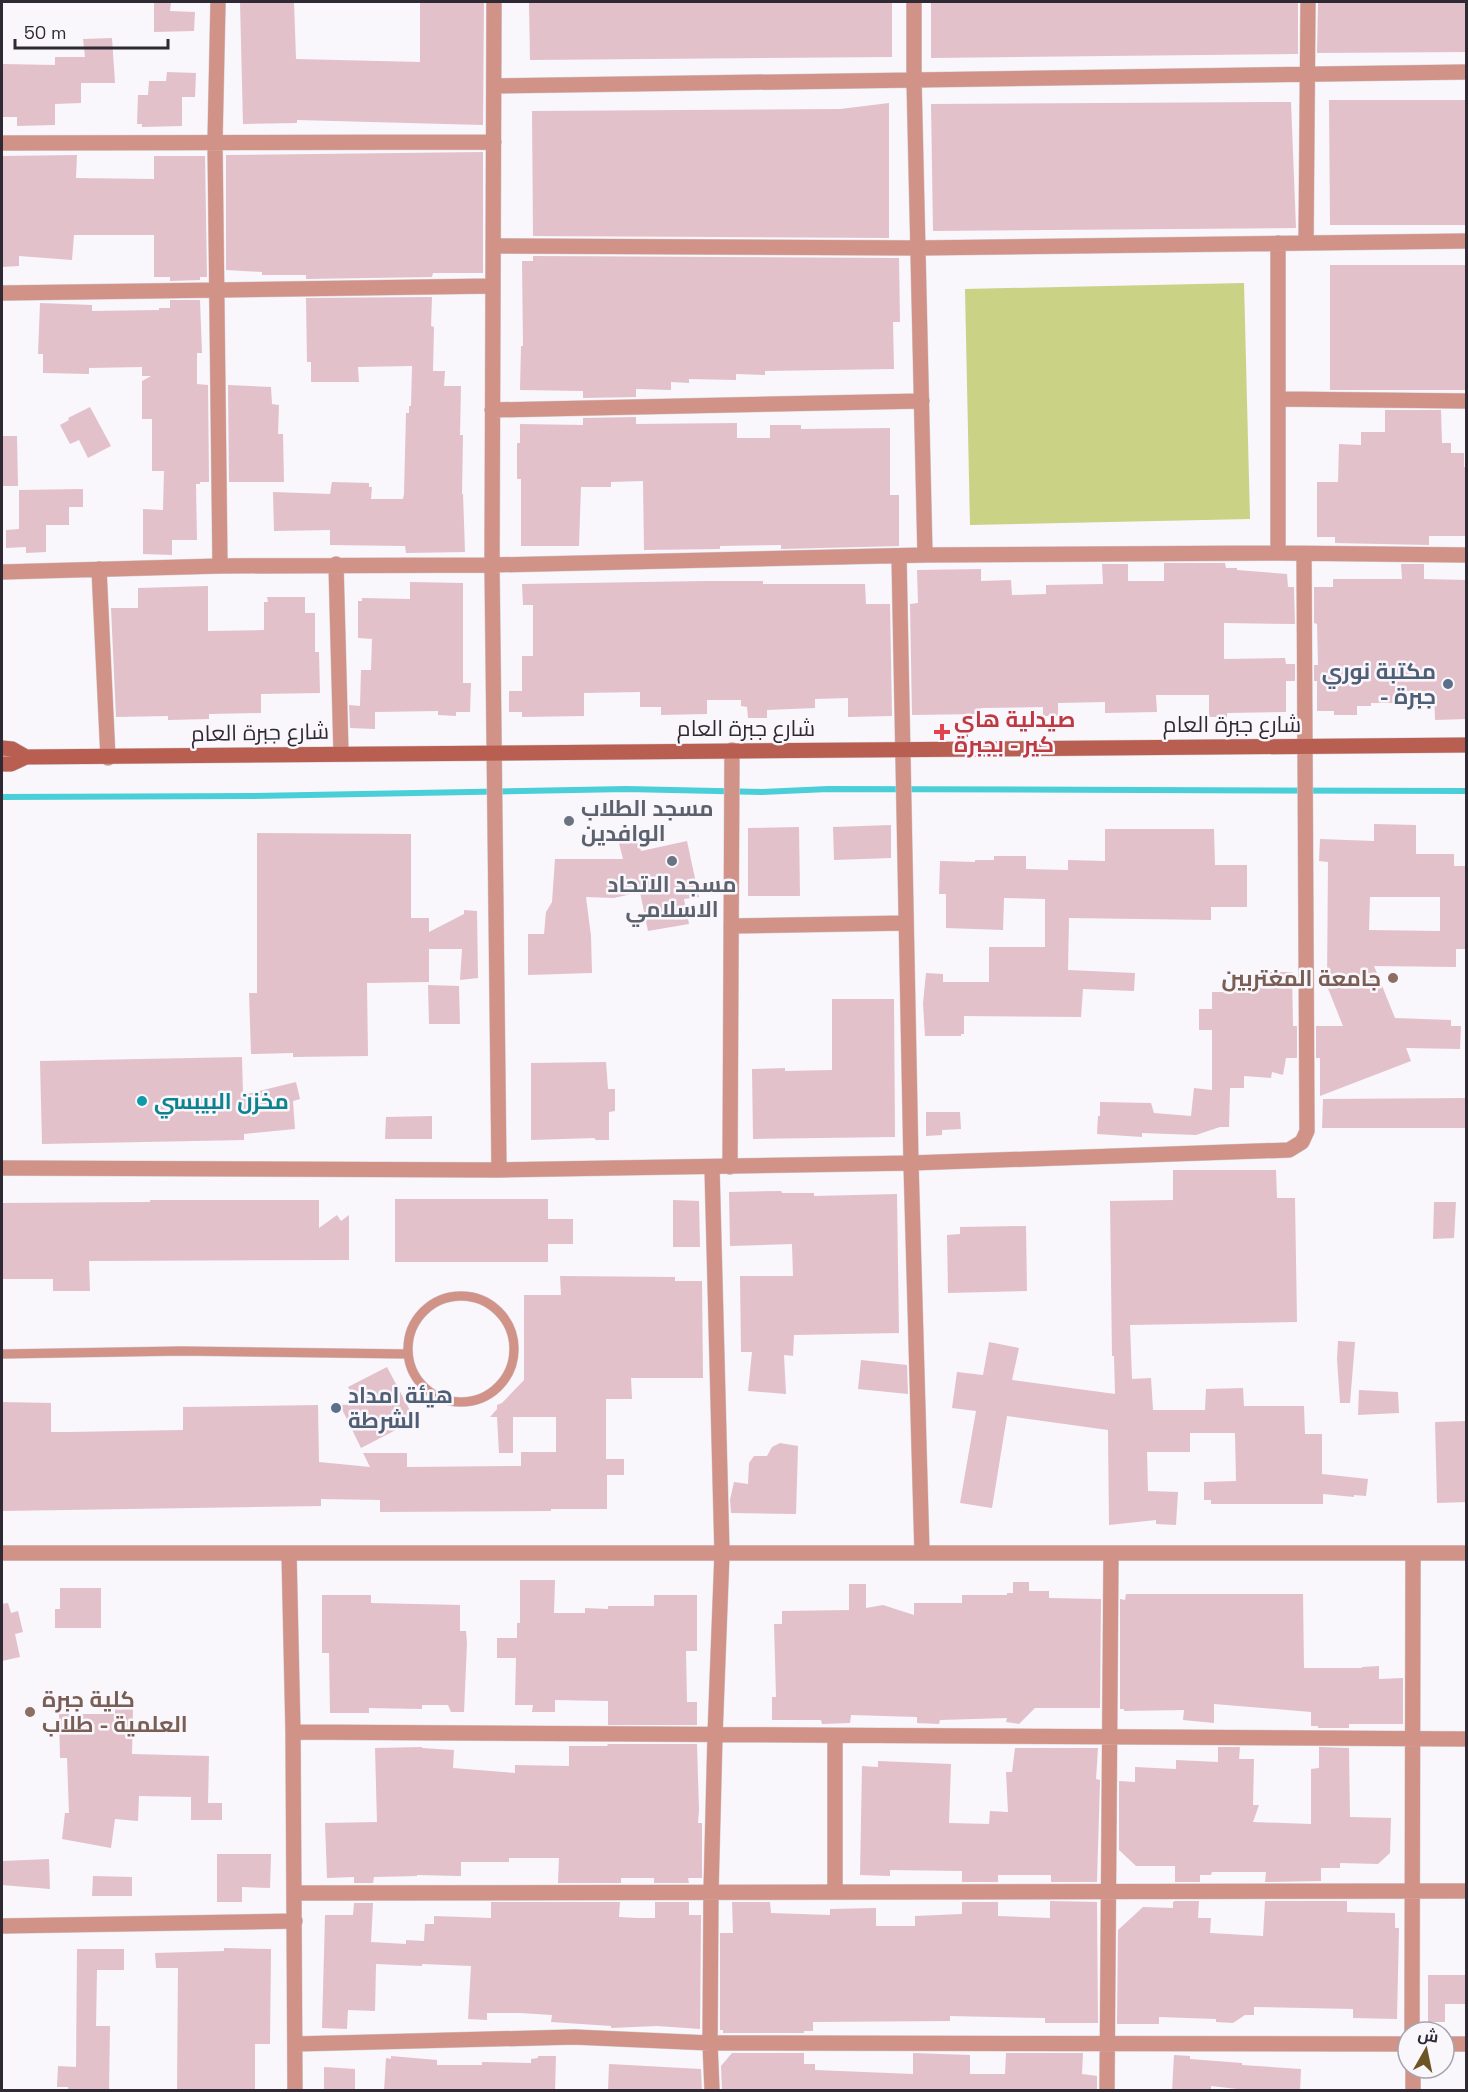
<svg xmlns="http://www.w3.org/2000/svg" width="1468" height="2092" font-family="'Space Grotesk',Cairo,sans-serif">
<rect width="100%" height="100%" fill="#f9f6fc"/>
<path fill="#c9d285" d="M1244,283L1250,519L970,525L965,289Z"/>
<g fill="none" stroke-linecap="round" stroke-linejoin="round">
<path stroke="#4acfd9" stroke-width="6" d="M2,797L252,796L626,789L762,792L828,789L1466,791"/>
</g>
<path fill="#e2c1cb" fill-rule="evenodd" d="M154,2H171L170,11L195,12L194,31L154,32Z
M240,2H294L296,59L420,62V2H484L483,125L297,120V123L243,124Z
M529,2H892V57L530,60Z
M931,2H1298V54L931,58Z
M1318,2H1467V52L1317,53Z
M112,38L115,83H81V103L55,104V125L17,126V117H2V64L55,65V57H85L83,39Z
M167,72L196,73L195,97H182V126L142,127V124H137L138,95H148L149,81H166Z
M1329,100H1467V225H1330Z
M1291,102L1296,228L933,231L931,104Z
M889,103V238L533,236L532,111L840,109Z
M483,152V273H433L432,277L306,279V275H262V272L226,270V155Z
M77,155L76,178L154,179V156H205L207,277H200V280L170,281V277H154V235H74L72,260L19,256V266L2,267V156Z
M533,256L899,258L900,322H893L894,369L765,371V375L736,374V380L689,379V383L671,382V390L636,389V397L583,398V391L520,390L521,346H523L522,261H533Z
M1330,265H1467V390H1330Z
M432,297L431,326L434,327L433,371H445L444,386H461L460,435H463L462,494H463L465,552L406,553L405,546L330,545V530L274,531L273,492L330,494L332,482L369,483V487H372L371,499H403L404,494L406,413H409V406H411L412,366L358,367L359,382H311V362H307L306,298Z
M170,300H200L202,353H197V384L208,385L209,482H200V484H196L197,540H172V555L143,554V509L163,510L164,471H152V419H142V381L151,376H142V367L89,368V374L43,373V354H38L40,303L92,305V311L159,310V308H170Z
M228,385L271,387L272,404L279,405L278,434H283L284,482H229Z
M90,407L111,446L88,458L79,440L70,444L60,425L69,420L68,418Z
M1385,410H1441L1442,443H1451V453H1464V467H1467V536H1429V545L1335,543V537H1317V482H1338L1339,444L1361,445V432H1385Z
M636,417V424L737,423V438H770V425H801V429L890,428V495H899V546L781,549V545L720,546V549L644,550L643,481L611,482V487H581L579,546H521V479H517V443H520V424L583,425V418Z
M2,436H17L18,486H2Z
M83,489V507H69V525H46V552L26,553V547L6,548V530L19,529V490Z
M1164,563H1225L1226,568H1237V570L1287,574L1288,587H1294L1295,624L1224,623V659L1285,658L1286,664H1295V681H1286V712L1227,713V717H1209V695H1156L1157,712L1105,713V702L1058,703V716H1043V707L981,708V714L912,715L910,604L918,603L917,570L981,569V581L1011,580L1012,595L1046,594V585L1103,584L1102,564H1128V581H1164Z
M1401,564H1424V579L1467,580V719L1435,720L1434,691H1398V703H1371V706H1357V715H1334V711H1317V681H1314V665H1318L1317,624L1314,623V587H1333V579H1402Z
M705,581H763V584H865L866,604H890L892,716L848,717V698L815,699V708L767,710V718H748L747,707L741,706V700H707V714L661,715V707H640V692L584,693V716L522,717V712H509V691H522V656H533V605H523L522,584Z
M410,582L463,583V683H471L470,712H456V716L438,715V711L375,712V729L350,728L349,705L360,706L361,670H371L372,639L358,638V601H362V598L410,599Z
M208,586V631L264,630V602H268L267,597H305V613H315V652H319L320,693L261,694V713L209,714V719L168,720V716L116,717L111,608H138V588Z
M1374,824L1416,825V854H1454V866H1467V949H1456V967L1374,966L1395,1018L1451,1020V1026H1461L1460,1049L1406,1048L1411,1061L1320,1096V1058H1316V1026H1343L1327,986L1328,862L1319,861L1320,839L1374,841ZM1370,897H1440V931L1369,930Z
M891,825V858L834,860L833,827Z
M799,827L800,896H748V828Z
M1105,829H1214L1215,865H1247V907H1211V920L1069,918L1068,970L1135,973L1134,991L1083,989L1081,1017L964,1016V1034H961V1036H925L923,1003L926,973L943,974V982H989V947H1045V899L1004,898L1003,930L946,928V894H939L940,861L975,862V860H994V856H1026V869L1068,870V860L1105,861Z
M257,833L411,834V918H429V932L464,914V910L477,911L478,978L460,980L462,949H429V982L367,983L368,1056L293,1057V1053L251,1054L249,993H257Z
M638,839L641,851L687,841L699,897L684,899L689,924L648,931L640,892L614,898L586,897L591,936L592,973L528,975V934H544L546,912L552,902L555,859H623L619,843Z
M1258,972H1292L1293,1026H1297V1058H1286L1283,1075L1272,1072L1271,1078L1244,1076V1088H1230L1229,1127H1220L1196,1135L1142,1133V1137L1097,1134L1098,1116H1100V1102L1151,1103L1154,1113L1191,1116L1194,1088L1212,1090V1030H1199V1009H1212V992H1258Z
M428,985L459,986L460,1024H429Z
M832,999H894L895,1137L753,1139L752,1069L785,1068V1071L832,1070Z
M242,1057L243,1095L296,1082L300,1099L293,1101L295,1129L244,1134V1140L42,1144L40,1061Z
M606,1062L608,1089H615V1111L609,1112V1140H596L594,1138L531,1140V1063Z
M1467,1098V1128H1322L1323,1099Z
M926,1112H960L961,1129L942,1130V1135L926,1136Z
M432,1116V1139H385L386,1117Z
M1173,1170H1276L1277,1198H1295L1297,1322L1130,1325L1132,1379L1151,1378L1153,1410H1205L1206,1389L1243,1388L1244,1406H1304L1305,1434H1322V1474L1368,1479L1366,1496L1354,1495V1497L1323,1494V1504H1211V1500H1204V1482L1236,1481L1235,1433H1190V1452H1147L1148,1491L1178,1492L1176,1525L1156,1524V1520L1109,1525L1108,1430L1007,1416L992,1508L960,1503L976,1411L952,1408L957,1372L983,1375L989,1342L1019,1348L1012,1380L1115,1394L1114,1356H1112L1110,1201L1173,1200Z
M781,1191L782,1193H814V1196L897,1194L899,1333L794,1335L793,1356L784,1355L786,1394L748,1391L752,1352H741L740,1276H793L792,1244L730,1246L729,1192Z
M395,1199H548V1219H573V1244H548V1262H395Z
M150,1200H319V1228L337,1215L341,1221L349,1215V1260L89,1261L90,1291H53V1279H2V1203L150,1202Z
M673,1200L699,1201L700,1247H673Z
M1434,1202H1456L1454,1238L1433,1239Z
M1026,1226L1027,1291L948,1293L947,1235L960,1234V1227Z
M560,1276L675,1277V1281H702L703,1378H631L632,1399H606V1459H624V1475H607V1509H551V1511L380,1512V1500L321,1499V1506L2,1511V1402L51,1403V1432H69L183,1430V1407L318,1405L319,1462L370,1467L363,1453H407V1467L521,1466V1452H556V1417H513V1453H499L497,1417H490L497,1409V1405L502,1403L524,1380V1295H561Z
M1338,1341L1355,1342L1350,1403H1340L1337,1359Z
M861,1360L907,1365L908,1394L858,1389Z
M387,1367L415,1420L361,1448L340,1405L357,1404L348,1387Z
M1359,1390L1398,1392L1399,1413L1358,1415Z
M1467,1421V1502L1437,1503L1435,1422Z
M780,1443L798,1446L796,1514L731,1513L730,1500L734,1482L748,1484L749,1463L754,1456H767L772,1447Z
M520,1580H555L554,1613H585V1608L608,1609V1606H654V1595H697V1651H686L687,1702H697V1725H608V1701L555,1700V1712H532L533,1705H515L516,1658H497V1638H517V1623H520Z
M1013,1582H1029V1591H1049V1598L1101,1599L1100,1708H1035L1019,1724L1006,1722L1007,1718L940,1720L939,1724L917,1723V1717L851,1715L850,1723L822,1724L821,1720H772V1697H776L774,1624H782V1611L849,1610V1584H866V1608L883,1605L914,1615V1603H962V1595H1007V1593H1013Z
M60,1588H101V1628H55V1609H60Z
M1126,1594H1303L1304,1668H1362V1667L1379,1666V1679L1403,1678V1724H1349V1728H1318V1726H1311V1712L1214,1704V1723L1183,1720L1184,1710L1124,1711V1709H1120V1599L1125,1600Z
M322,1595H371V1603L460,1605V1631H466L467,1643L464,1712H451L448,1705H422V1709L369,1708V1713H330L329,1653H322Z
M8,1603L11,1613L18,1611L23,1632L15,1634L20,1657L2,1661V1604Z
M115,1708L133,1709L132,1754L209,1756L208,1803H222V1820H191V1797L139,1796L138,1821L115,1819L111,1848L62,1839L65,1813H69L67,1758H60L59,1714H115Z
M608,1744H697L699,1810L698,1823H702V1878H688L689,1883H654V1878H621V1883H558L559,1858H509V1862H461V1876L417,1875V1876L374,1877L373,1883H354V1877L327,1878L325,1823L377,1822L375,1748L422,1747V1748L454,1750L453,1768L515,1773V1765L569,1766V1746H607Z
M1218,1747H1240L1239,1759H1254L1253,1805H1259L1253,1822L1311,1824V1769L1319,1768V1747L1349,1748L1350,1817L1391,1818L1390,1853L1378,1864L1340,1863V1868H1321V1881L1265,1882L1266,1872H1212L1211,1875H1200V1882H1175V1866H1136L1119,1850V1781L1135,1782V1767L1176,1769V1760L1218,1762Z
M1015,1748H1098L1096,1779L1100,1780L1097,1882H1051V1875H998V1882H962V1871L890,1870V1876L860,1875L862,1766L878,1767V1761L951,1764L949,1823L989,1824L990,1811L1008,1812L1006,1772H1012Z
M217,1854H271L270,1888L242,1887V1902H217Z
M49,1859L50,1889L2,1885V1861Z
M93,1876L132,1877V1896H92Z
M1050,1901L1097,1902L1098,2023H1045V2018L950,2016V2021L813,2022V2031H804V2033H723V2030H720V1933H733L732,1902H770L771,1913L830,1915V1909L876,1908V1926H915V1916L962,1914V1902H998V1916L1050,1918Z
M1175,1901H1199L1198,1918H1211L1210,1933L1263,1936L1265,1901H1347V1912L1395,1913V1928H1399L1397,2019L1353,2018V2009L1254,2007V2015H1245L1233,2023L1216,2022V2019L1159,2017V2024H1117L1118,1930L1143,1907L1173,1908V1902Z
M491,1902H620L619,1917L637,1918H655V1902H689V1915H701L700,2029L657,2026L611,2028V2026L551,2022L552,2015L520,2013H487V2020L468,2019L471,1966L422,1964V1966L376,1964L375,2011L348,2010L347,2029L322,2028L325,1915H353L354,1903H373L371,1942L406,1944V1940L424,1941L425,1924H434V1916L491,1918Z
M224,1948L271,1949L270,2044H255V2091H177L178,1968H156L155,1953L224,1951Z
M77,1949H124V1970H97L96,2026H110L109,2091H68V2087H57L58,2066L76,2067Z
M1428,1975H1467V2004H1445V2022H1428Z
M732,2053H804V2064H815V2070L913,2074V2053L970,2055V2074H1005L1006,2053H1083L1082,2074L1097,2076V2091H722L721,2066Z
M1174,2055L1190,2056V2059L1242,2063V2065L1301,2069L1300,2091H1255L1211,2086V2091H1172Z
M391,2056L437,2060V2065H482V2062L531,2063V2059L538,2058V2056H556L555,2091H384L386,2058L391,2059Z
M609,2064L701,2069L702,2091H608Z
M324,2067L355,2069V2091H324Z"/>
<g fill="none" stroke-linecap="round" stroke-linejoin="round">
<g stroke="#d5d1d8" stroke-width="10">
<path id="service" d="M408 1349a53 53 0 1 1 106 0a53 53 0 1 1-106 0Z
M2,1354L182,1351L408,1354"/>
</g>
<g stroke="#d5d1d8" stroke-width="16">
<path id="minor" d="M218,2L215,142L220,566
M494,2L492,565L499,1170
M914,2V79L925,555
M494,86L1466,72
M2,143L494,142
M1278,243V553
M1306,243L1308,2
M493,246L919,248L1466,241
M2,293L493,286
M1278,399L1466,401
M492,410L922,401
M899,556L911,1163L922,1553
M336,564L341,753
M99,569L108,758
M2,572L220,566L492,565L925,555L1278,553L1466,555
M731,926L906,923
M730,1167L732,750
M2,1168L499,1170L911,1163L1289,1150L1302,1142L1307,1131L1304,554
M2,1553H1466
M289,1553L293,1732L295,2090
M293,1732C684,1736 1075,1735 1466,1739
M835,1892V1736
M295,1893L1466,1891
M2,1926L295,1921
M1412,2032L1413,1553
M295,2044L574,2037L710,2043L1408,2044
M1444,2044H1466
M1413,2068V2090
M712,2090L710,2043L711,1892L715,1736L722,1553L712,1167
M1107,2090L1111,1553"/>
</g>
<g stroke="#d5d1d8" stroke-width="16">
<path id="secondary" d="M2,748L12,749L26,757
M2,764H11L26,757L1466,745"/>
</g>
<use href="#service" stroke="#d19287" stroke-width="9"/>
<use href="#minor" stroke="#d19287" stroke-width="15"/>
<use href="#secondary" stroke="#b95f51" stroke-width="15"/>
</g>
<g fill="#5c6f8a" stroke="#f9f6fc" stroke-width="2">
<circle cx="1448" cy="684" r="6"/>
<circle cx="336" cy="1408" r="6"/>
</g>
<path fill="#e0444e" stroke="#f9f6fc" stroke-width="2" d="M939 723h6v6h6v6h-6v6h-6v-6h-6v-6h6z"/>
<g fill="#6b7280" stroke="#f9f6fc" stroke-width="2">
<circle cx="569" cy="821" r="6"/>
<circle cx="672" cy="861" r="6"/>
</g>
<g fill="#8d6e63" stroke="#f9f6fc" stroke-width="2">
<circle cx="1393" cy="978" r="6"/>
<circle cx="30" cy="1712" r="6"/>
</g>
<circle fill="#0f9aa8" stroke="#f9f6fc" stroke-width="2" cx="142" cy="1101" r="6"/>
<g text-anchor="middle" stroke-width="5" stroke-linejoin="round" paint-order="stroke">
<g font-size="22" font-weight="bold" fill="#4e5e75" stroke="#f9f6fc" text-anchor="end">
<text x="1436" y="679">مكتبة نوري<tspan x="1436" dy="25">- جبرة</tspan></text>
<text x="348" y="1403" text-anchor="start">هيئة امداد<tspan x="348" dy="25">الشرطة</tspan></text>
</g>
<g font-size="22" font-weight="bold" fill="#be3a42" stroke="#f9f6fc" text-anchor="start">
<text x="954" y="727">صيدلية هاي<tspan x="954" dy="25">كير - بجبرة</tspan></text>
</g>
<g font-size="22" fill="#2f2933" stroke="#f9f6fc">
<text x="1232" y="732">شارع جبرة العام</text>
<text x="746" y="736">شارع جبرة العام</text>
<text transform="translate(260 732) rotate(-1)" y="8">شارع جبرة العام</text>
</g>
<g font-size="22" font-weight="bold" fill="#5b616d" stroke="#f9f6fc" text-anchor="start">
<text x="581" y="816">مسجد الطلاب<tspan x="581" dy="25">الوافدين</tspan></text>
<text x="672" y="892" text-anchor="middle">مسجد الاتحاد<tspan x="672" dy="25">الاسلامي</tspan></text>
</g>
<g font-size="22" font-weight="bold" fill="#785e54" stroke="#f9f6fc" text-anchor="end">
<text x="1381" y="986">جامعة المغتربين</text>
<text x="42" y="1707" text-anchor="start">كلية جبرة<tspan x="42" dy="25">العلمية - طلاب</tspan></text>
</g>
<g font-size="22" font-weight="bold" fill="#0d838f" stroke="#f9f6fc" text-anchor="start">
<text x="154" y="1109">مخزن البيبسي</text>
</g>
</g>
<rect width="1468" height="2092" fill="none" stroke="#2f2933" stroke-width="6"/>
<g transform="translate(1426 2050) rotate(9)"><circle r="28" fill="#f9f6fc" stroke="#a8a4ac" stroke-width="1.5"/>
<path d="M0-4.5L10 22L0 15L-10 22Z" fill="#6d5425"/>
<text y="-9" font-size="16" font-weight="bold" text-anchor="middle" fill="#2f2933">ش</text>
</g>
<path d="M15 39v9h153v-9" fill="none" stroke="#2f2933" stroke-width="3"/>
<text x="24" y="39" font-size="18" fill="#2f2933" stroke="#f9f6fc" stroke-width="4.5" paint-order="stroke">50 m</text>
</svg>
